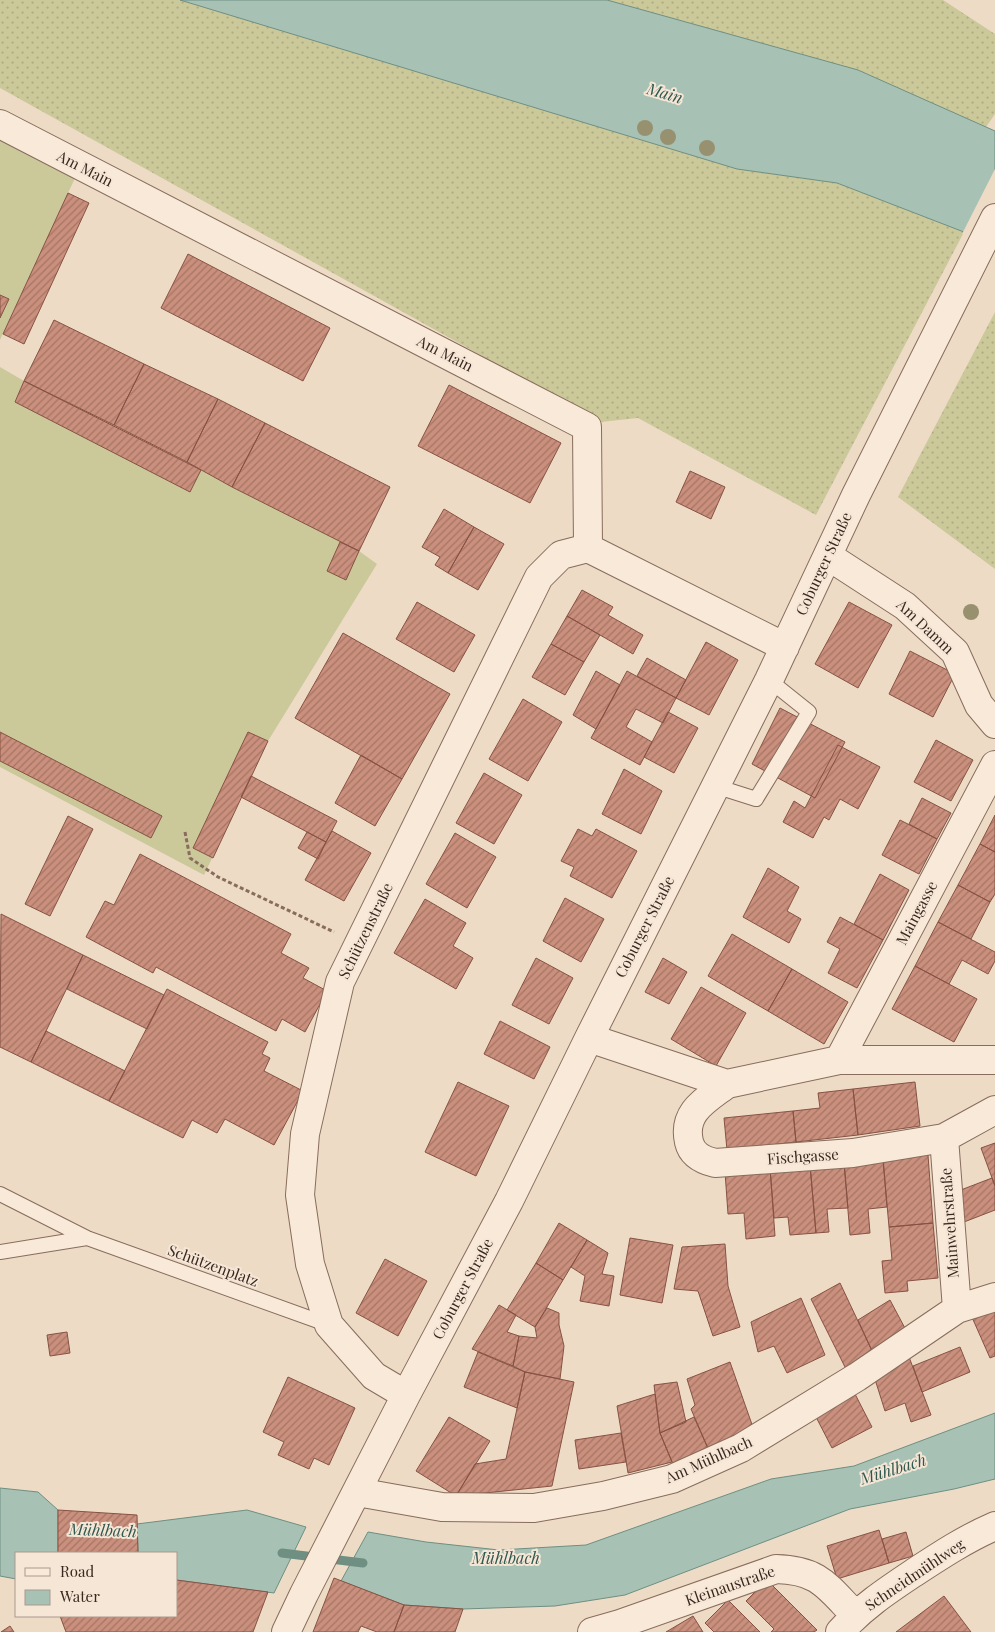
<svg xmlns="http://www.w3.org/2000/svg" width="995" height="1632" font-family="'Playfair Display',serif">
<defs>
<pattern id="grass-dots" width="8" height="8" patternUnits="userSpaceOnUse" patternTransform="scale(1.25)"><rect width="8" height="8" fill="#cbc89a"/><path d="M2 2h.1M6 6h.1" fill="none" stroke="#afac84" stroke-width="1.8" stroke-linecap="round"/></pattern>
<pattern id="building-hatch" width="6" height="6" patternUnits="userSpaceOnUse" patternTransform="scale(1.25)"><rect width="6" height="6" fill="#ca8f7d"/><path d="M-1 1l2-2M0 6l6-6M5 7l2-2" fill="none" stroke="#a57566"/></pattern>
</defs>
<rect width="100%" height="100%" fill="#eddbc6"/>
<path fill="url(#grass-dots)" d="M0,0H180L737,169L837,183L964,232L816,515L638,418L601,422L0,88Z
M607,0H943L995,34V114L986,127L858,70Z
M995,312V569L898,497Z"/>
<path fill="#cbc89a" d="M0,136L75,178L0,340Z
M0,367L24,381L114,425L359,551L377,564L268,741L204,875L0,767Z"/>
<path fill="#a7c1b5" stroke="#6e8f81" d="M180,0H607L858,70L995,131V244L837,183L737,169Z
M995,1413V1479L954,1489L850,1509L625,1595L555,1606L463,1609L404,1605L341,1581L368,1532L426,1542L499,1550L586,1545L771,1479L854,1466Z
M0,1488L38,1492L58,1510V1553H16V1579L0,1576Z
M247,1510L306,1527L274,1593L176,1580V1553H138L137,1524Z"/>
<path fill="#eddbc6" d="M995,169V247L962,234Z"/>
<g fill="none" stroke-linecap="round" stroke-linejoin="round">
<path stroke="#6e8f81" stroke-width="9" d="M282,1553L363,1563"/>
</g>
<path fill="url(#building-hatch)" stroke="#875243" d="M68,193L89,203L24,344L3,334Z
M188,254L330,328L303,381L161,308Z
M0,295L9,299L0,318Z
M54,320L144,364L114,425L24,381Z
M144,364L218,399L187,462L114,425Z
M24,381L201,470L190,492L15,402Z
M449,385L561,443L530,503L418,446Z
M218,399L265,423L232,487L187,462Z
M265,423L390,487L359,551L232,487Z
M690,471L725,487L711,519L676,502Z
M444,509L474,527L448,573L435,565L440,557L422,547Z
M474,527L504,544L478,590L448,573Z
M340,542L359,551L346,580L327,571Z
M582,590L613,607L608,615L643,635L633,654L567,616Z
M417,602L475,635L454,672L396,639Z
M849,602L892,625L858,688L815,664Z
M567,616L600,635L584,662L551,644Z
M343,633L450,694L402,779L295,718Z
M706,642L738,660L709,715L676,698Z
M551,644L584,662L565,695L532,677Z
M910,651L955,674L933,717L889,694Z
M647,658L686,680L676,698L637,676Z
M596,671L620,685L596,729L573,715Z
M627,671L676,698L663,723L636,709L626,727L652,742L640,765L591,738Z
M523,699L562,722L528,781L489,759Z
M780,708L845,742L815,798L752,764Z
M668,712L698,728L674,773L644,757Z
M0,732L162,816L151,838L0,761Z
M248,732L268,741L213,858L193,848Z
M936,740L973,760L951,801L914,782Z
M838,745L880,767L858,809L840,799L829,820L824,817L813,838L783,822L794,801L805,808Z
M361,755L402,779L375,826L335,803Z
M624,769L662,791L641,834L602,814Z
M484,773L522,795L494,844L456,823Z
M251,776L337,821L326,842L241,797Z
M922,798L951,813L937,839L909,824Z
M995,815V852L980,844Z
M68,816L93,829L50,916L25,904Z
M900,820L937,839L919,874L882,855Z
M578,829L592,836L596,829L637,851L612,898L570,876L574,867L561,861Z
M332,831L371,853L344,901L305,880Z
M307,832L326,842L318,859L298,848Z
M455,833L496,857L467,908L426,884Z
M980,844L995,852V894L990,902L958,885Z
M140,854L291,934L281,953L309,968L303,978L327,991L305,1032L282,1019L276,1031L156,967L153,973L86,937L105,901L114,905Z
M768,868L799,887L787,911L801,919L789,943L743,917Z
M880,874L909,890L883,940L854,924Z
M958,885L990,902L971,939L938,922Z
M565,898L604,919L581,962L543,941Z
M425,899L466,923L453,946L473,958L456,989L394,953Z
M1,914L83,955L31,1062L0,1047Z
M840,917L883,940L857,988L828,973L840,949L827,942Z
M938,922L995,952V961L988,974L962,960L949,984L915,966Z
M732,934L792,969L768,1011L708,976Z
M83,955L164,995L147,1029L67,989Z
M536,958L573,978L549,1024L512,1005Z
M663,958L687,972L669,1004L645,992Z
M915,966L977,999L954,1042L892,1009Z
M792,969L848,1002L824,1044L768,1011Z
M701,987L746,1013L716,1066L671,1039Z
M167,989L268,1042L262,1054L270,1058L264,1071L303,1091L274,1145L225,1119L217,1133L192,1120L183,1138L109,1101Z
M500,1021L550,1047L534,1079L484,1054Z
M46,1031L125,1071L109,1101L31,1062Z
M458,1082L509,1106L476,1176L425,1152Z
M915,1082L920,1126L858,1135L853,1089Z
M853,1089L858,1135L796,1142L793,1111L820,1108L818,1093Z
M793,1111L796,1142L727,1150L724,1118Z
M995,1143V1186L981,1148Z
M928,1155L933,1223L889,1227L883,1159Z
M883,1159L887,1207L868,1209L870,1233L850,1235L844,1162Z
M844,1162L848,1208L827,1209L829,1232L816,1233L810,1165Z
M810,1165L816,1233L790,1235L788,1217L774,1218L770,1168Z
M770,1168L775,1236L746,1239L744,1213L728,1214L725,1172Z
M992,1178L995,1186V1210L964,1222L953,1193Z
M559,1223L587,1240L563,1280L536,1263Z
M933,1223L938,1278L907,1281L908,1291L885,1293L882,1261L892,1260L889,1227Z
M630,1238L673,1245L662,1303L620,1295Z
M587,1240L608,1253L602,1274L614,1276L609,1306L580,1301L585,1276L571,1267Z
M725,1244L728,1286L740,1327L713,1336L698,1291L674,1289L682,1247Z
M385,1259L427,1281L398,1336L356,1313Z
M536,1263L563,1280L535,1327L507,1310Z
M840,1283L873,1353L846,1369L811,1299Z
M801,1298L825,1355L787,1373L774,1346L758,1352L751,1322Z
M890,1300L907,1332L873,1353L858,1320Z
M499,1305L516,1315L507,1332L519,1336L513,1366L472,1349Z
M995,1305V1356L990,1358L971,1315Z
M547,1308L559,1313V1325L564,1346L560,1379L525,1372L513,1366L519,1336L537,1338L535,1327Z
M67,1332L70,1353L50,1356L47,1335Z
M960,1347L970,1372L922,1392L913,1366Z
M478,1352L525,1372L517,1408L464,1387Z
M909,1357L931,1415L911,1422L905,1403L885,1411L873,1373Z
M730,1362L755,1433L710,1453L691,1409L695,1405L687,1379Z
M525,1372L574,1382L552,1486L456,1496L475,1464L506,1459Z
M288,1377L355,1408L329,1465L314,1458L309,1469L278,1455L284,1442L263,1432Z
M677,1382L686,1422L660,1433L654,1385Z
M655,1394L660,1433L672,1462L628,1473L617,1406Z
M855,1394L872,1427L832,1448L816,1417Z
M449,1417L490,1441L456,1496L416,1471Z
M694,1417L710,1453L675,1469L660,1433Z
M621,1433L626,1462L579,1469L575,1440Z
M58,1510L137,1515L138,1553H58Z
M879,1530L889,1563L837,1579L827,1546Z
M906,1532L913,1556L889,1563L882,1539Z
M334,1578L404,1605L394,1632H377L361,1626L358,1632H313Z
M176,1580L268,1592L253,1632H66L60,1616H176Z
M767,1580L817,1630L814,1632H771L774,1629L746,1601Z
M944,1596L971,1632H896Z
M728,1600L760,1632H714L705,1623Z
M404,1605L463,1609L455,1632H394Z
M693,1616L703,1632H666Z
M10,1626L14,1632H1Z"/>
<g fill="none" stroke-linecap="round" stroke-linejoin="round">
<g stroke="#886c5c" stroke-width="16">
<path id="lane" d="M715,786L756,799L809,712L769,680
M0,1194L87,1238L329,1325
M0,1252L87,1238"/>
</g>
<g stroke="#886c5c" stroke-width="30">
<path id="street" d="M0,124L587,427L588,548L785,647
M828,556L905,606L955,652L979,705L995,724
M589,1038L727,1084L839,1060H995
M839,1060L995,765
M727,1084C706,1100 682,1112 689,1142C692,1155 703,1160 715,1163L853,1153L944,1138L995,1110
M944,1138L957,1309
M406,1395L374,1376L329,1325L310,1264L300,1195L305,1134L340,982L539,577L561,555L588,548
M357,1492L442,1507L534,1508L603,1496L672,1479L741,1448L857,1377L957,1309L995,1297
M286,1632L304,1594L406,1395L509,1201L589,1038L769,680L856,495L995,218
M592,1632L620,1624L776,1569C819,1570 827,1586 855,1615
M840,1632C862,1607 888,1590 915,1572C941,1555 967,1538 995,1526"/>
</g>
<path stroke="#886c5c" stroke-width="3" stroke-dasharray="4 2.5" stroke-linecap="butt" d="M185,832L190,858L218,877L334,932"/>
<use href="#lane" stroke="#f8e9d9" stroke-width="14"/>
<use href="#street" stroke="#f8e9d9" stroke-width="28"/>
</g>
<g fill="#97916f">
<circle cx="645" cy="128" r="8"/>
<circle cx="668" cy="137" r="8"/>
<circle cx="707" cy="148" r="8"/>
<circle cx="971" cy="612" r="8"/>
</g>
<g text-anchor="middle" stroke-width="4" stroke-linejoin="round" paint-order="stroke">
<g font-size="15" fill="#392720" stroke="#f5e6d6">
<text transform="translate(85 169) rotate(27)" y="5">Am Main</text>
<text transform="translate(445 354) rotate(27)" y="5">Am Main</text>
<text transform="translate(824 564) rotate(-65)" y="5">Coburger Straße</text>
<text transform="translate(925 627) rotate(43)" y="5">Am Damm</text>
<text transform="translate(917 913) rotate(-62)" y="5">Maingasse</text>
<text transform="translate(645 927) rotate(-63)" y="5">Coburger Straße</text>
<text transform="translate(366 931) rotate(-64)" y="5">Schützenstraße</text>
<text transform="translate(803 1157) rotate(-4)" y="5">Fischgasse</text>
<text transform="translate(950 1223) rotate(-94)" y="5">Mainwehrstraße</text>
<text transform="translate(213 1266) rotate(20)" y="5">Schützenplatz</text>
<text transform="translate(463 1289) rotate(-62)" y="5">Coburger Straße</text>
<text transform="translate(709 1460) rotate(-24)" y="5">Am Mühlbach</text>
<text transform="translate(915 1575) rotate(-34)" y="5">Schneidmühlweg</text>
<text transform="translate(730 1586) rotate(-19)" y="5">Kleinaustraße</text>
</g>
<g font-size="16" font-style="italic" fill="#2f584e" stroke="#f5e6d6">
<text transform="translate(665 93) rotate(16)" y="6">Main</text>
<text transform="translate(893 1469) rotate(-17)" y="6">Mühlbach</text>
<text transform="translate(103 1530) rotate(2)" y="6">Mühlbach</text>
<text x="506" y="1564">Mühlbach</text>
</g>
</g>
<rect x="15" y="1552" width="162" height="65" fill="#f5e6d6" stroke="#aa9a8d"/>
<rect x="25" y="1568" width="25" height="8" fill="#f8e9d9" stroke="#aa9a8d"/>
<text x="60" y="1577" font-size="15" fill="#392720">Road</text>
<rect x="25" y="1590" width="25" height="15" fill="#a7c1b5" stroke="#aa9a8d"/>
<text x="60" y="1602" font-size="15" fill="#392720">Water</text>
</svg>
